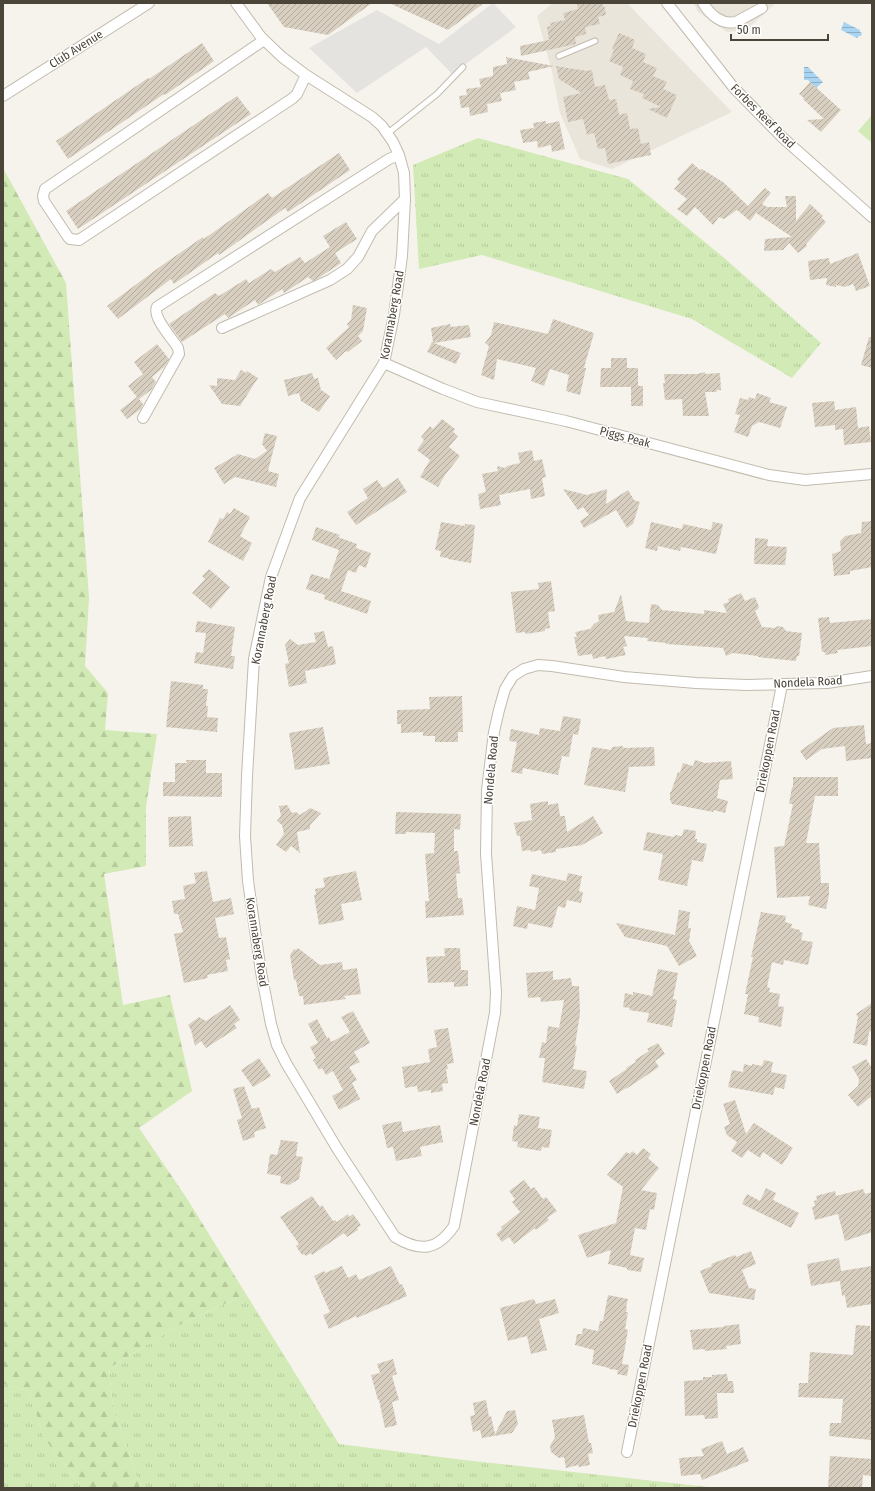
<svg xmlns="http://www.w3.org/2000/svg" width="875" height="1491" font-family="'Fira Sans Condensed',sans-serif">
<defs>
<pattern id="grass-tufts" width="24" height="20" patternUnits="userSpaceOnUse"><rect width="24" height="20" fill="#d2eab5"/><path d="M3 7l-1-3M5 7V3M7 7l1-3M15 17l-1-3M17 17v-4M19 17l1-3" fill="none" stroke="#b6ca9c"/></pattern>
<pattern id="forest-firs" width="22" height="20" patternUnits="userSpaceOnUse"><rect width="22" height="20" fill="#d2eab5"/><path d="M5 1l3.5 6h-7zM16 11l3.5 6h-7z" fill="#b6ca9c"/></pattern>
<pattern id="water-rules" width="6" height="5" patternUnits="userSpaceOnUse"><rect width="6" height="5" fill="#a9d4f2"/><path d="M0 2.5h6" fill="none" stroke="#8caec5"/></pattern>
<pattern id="building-hatch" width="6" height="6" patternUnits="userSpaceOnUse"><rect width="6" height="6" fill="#d8cfc1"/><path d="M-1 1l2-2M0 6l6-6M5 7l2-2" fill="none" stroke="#b1aa9e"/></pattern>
</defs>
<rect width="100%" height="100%" fill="#f6f3ec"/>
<path fill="#eae5da" d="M553,3H627L732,112L612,169L580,159L560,113L552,72L537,16Z
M694,3H776L746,30L727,32L698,12Z"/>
<path fill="url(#grass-tufts)" d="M478,138L628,179L723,257L821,343L792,378L692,319L482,255L419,269L413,165Z
M246,1294L339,1444L464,1460L717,1488H140L132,1461L113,1409L109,1368L179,1325Z
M3,1384L29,1391L44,1438L82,1488H3Z"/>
<path fill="url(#forest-firs)" d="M3,168L66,283L89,598L85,666L108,693L105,730L157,734L146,807V866L104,874L123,1005L170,995L192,1091L139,1128L186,1197L246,1294L179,1325L109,1368L113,1409L132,1461L140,1488H82L44,1438L29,1391L3,1384Z"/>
<path fill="#d2eab5" d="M872,115V143L858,131Z"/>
<path fill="#e5e3e0" d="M493,3L516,27L452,74L426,47L357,93L309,48L377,10L439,44Z"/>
<path fill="url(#water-rules)" d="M844,22L860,30V32L862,33L861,36H859L857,38L841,30Z
M804,67H808L823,82L816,88L808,80H804Z"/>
<path fill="url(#building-hatch)" d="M267,3H372L328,35L284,27Z
M389,3H484L448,30Z
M577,3H601L605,8L606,15L598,17L600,24L585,27L586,34L575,37L576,44L521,56L520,46L549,40L547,27L551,26L550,23L565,20L563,13L578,9Z
M619,33L635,40L632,48L646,54L643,62L657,68L653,76L667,82L663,89L677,95L667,118L648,109L661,107L642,98L644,94L630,89L633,81L620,75L623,67L609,61L614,50L612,49Z
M202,43L214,61L165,95L164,94L68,159L56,141L148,78L149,79Z
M506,57L554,66L528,72L530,79L514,82L516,90L500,93L502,101L487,104L488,112L470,116L469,107L461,108L459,96L467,95L466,89L481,87L479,79L493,76V67L507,64Z
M556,66L587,71L592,70L595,87L605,85L609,100L616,99L619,115L627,113L630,129L638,128L641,144L649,142L651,155L608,164L605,148L598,149L594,133L587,135L583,119L568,122L563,97L581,93L559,79Z
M810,82L841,110L821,132L807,120L824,119L803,99L804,98L799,94Z
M237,96L251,114L78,229L66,211Z
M546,121V124L559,121L565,149L552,152L551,145L538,148L537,141L523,143L520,130L534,128L533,123Z
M339,153L350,170L288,212L285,208L219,255L218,253L174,284L171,279L118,319L107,306L161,266L203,237L204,239L268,193L272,198Z
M692,163L700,170L702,169L723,182L748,206L765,188L771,193L762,204L767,207H787L785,196H796V221L810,204L823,216L821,217L826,222L806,244L807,246L798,253L789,243L783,250L764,251L765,239L792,237L756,213L750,221L737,210L724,219L719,217L713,225L695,207L687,216L677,209L687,199L674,189L680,182L677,179Z
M346,222L357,239L335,253L341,263L317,279L313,281L308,277L284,293L282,289L258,305L255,300L228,318L225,314L182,342L169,324L215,293L219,296L246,279L249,283L271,269L275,272L300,257L305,263L330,247L323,236Z
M858,253L870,286L856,291L853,284L845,287L836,285V287L826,285L827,278L810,280L808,261L829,258L830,264Z
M353,305L367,308L363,331L358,336L362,341L348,352L346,351L336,360L326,348L349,327L347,324L351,320Z
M553,319L594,333L584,368H586L580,395L566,391L569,375L550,369L544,386L531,381L536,368L497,359L494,380L481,375L489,346L485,343L491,335L494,322L548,334Z
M450,324L451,327L469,325L471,337L434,343L461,353L456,364L427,352L432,342H433L431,328Z
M869,337H872V368L861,365Z
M157,344L169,359L164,367L152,377L156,382L151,390L139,399L143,404L141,409L127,419L120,410L137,397L128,386L143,374L134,362Z
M611,358H627V368H638V386H643V406H631V387H600L601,368H611Z
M241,370L246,373L247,371L258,378L240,406L222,404L209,385L217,386V378L235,380Z
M705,372V374L720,373L721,390H716L717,392H705L709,416H683L682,399L665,400L663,383H665L664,374H697Z
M312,373L314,379L318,378L321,390L330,396L319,412L301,401L299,393L288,396L284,380Z
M757,393L771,398L769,402L787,407L780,428L759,422L752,426L748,437L734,432L740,415L735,414L740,398L748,400L749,397L755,399Z
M834,401L835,410L856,407L858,428L869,426L871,442L844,445L843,429L835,430V425L815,427L812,403Z
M442,419L455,429L453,432L458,436L449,447L460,456L445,475L438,487L420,477L430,460L417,450L424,440L421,437L430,426L433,429Z
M265,433L277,436L268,471L279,474L276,487L235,477L224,484L214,468L238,454L255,459L267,451L262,444Z
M532,450L534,461L542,459L546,477L542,478L545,496L531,499L530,489L499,495L501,505L480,509L478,494L486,492L482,474L498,471L497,466L505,468L507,466L520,463L518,453Z
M398,478L407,492L356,525L347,512L368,498L363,489L377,480L383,488Z
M563,489L587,495L607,489L606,504L628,490L634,500L640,502L633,524L627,528L616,510L584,528L580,521L589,515L583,507L578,510Z
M234,508L250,517L240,536L252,543L243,561L208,542L220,518L223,519L227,512L230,514Z
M872,521V567L850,571V574L834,576L832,554L841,551L840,541L845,536L861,533L862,522Z
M441,522L465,526V524L475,525L471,563L448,559V558L440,557L441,551L435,550Z
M651,522L682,529L683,524L711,530L713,522L723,524L716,554L681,547L680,551L658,546L657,551L645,548Z
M316,527L340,535L338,537L357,544L356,548L371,553L366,568L359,565L356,573L348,570L341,591L371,601L367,614L324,599L325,595L306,589L311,574L329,579L339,550L312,540Z
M755,538L768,539L767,546L787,547L785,565L754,564Z
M209,569L230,587L211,609L192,593L205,579L202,576Z
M551,581L555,611L548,612L550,628L545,629V631L526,634L525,632L516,633L511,592L539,589L538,583Z
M741,593L745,601L755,597L759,607L758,609L755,611L762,627L775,628L778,626L783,627L786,631L802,633L799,656H797L796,661L758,657V656L733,653L726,656L723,648L666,644V643L647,641L648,638L624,636L627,646L623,647L626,655L606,659L605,656L593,659L592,654L578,656L574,637H577L575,632L590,629L594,624L599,621L598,615L614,612L621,594L626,621L649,623L651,604L658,605L662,610L704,614V610L727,613L723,604L729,602L728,599Z
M829,617L830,623L872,619V646L837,650L838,653L825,655V652H822L818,618Z
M197,621L235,627L231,656H235L233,669L194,663L196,652L203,653L206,633L195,632Z
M324,631L328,647L333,646L336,664L305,671L307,683L289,687L285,664L289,663L285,645L290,639L298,645L316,642L314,633Z
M171,681L203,685V689H208L206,706H208L207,717L218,718L217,732L166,727Z
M462,696L463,732H458V742H435V736H423V732L401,733V724H397V710L430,709L429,697Z
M563,716L581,719L578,735L573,734L569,757L562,756L558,775L523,768L522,774L511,772L517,742L509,741L511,729L539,735L540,728L560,731Z
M864,725L866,744L872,743V758L846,761L845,746L822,749L806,760L800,751L833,728Z
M323,727L330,764L295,770L289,733Z
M623,746V748L654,747L655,766L629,767L625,792L584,785L592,747L611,750L612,747Z
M186,760H206V773H222V797L163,796V782H175V763H187Z
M695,760L705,763L731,761L733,779L720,780L717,798L728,801L725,813L714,810L713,812L672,804L670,800V792H671L678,772L680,773L683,763L693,766Z
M793,777H838V796H815L806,843H819L821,883H829V895L826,909L808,905L810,896L777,898L774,847L784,846L793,804H789L792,787H793Z
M548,801V805L558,803L560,816H565L567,832L593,816L603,833L582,845L556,849V852L542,854L541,850L531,852L530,850L522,851L520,836H517L514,823L532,820L530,804Z
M287,805L292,813L296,812L300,815L310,808L321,813L310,825V829L297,832L300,853L291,846L286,852L276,845L284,834L282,825L277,821L281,816L279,806Z
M396,812L461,814L460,830L454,829V851H458L460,873L456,874L458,898H462L464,915L426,918L425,901H429L425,854L434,853L435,833L406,832V834H395Z
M191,816L193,846L169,847L168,817Z
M684,829L696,831L695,839H697V842L707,844L703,862L692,860L687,886L658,880L663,854L643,850L647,832L674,837L675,835L682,836Z
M207,871L213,902L231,898L234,914L215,918L219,938L226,937L230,959L226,960L228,971L207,975L208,978L184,983L174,934L183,932L178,914H174L172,901L185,899L183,886L196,883L194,873Z
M356,871L362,900L341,904L344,920L319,925L314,895L316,894L315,889L325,887L323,878Z
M568,873L582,876L579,891L583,892L581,903L567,900L565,908L558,906L552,928L528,923L527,929L513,926L517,906L535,910L539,888L529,886L532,874L566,881Z
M679,910L690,912L688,928H691L689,941L697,956L679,966L667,946L625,937L616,923L675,935Z
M761,912L786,916L785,922L792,924L791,928L800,930V932L803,933L801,940L813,942L808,965L784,960L783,965L772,962L767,987L770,988L769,992L780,994L778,1006L784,1007L781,1027L758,1022L759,1017L744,1014L748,994H745L753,957H751Z
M298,948L320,965L342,962L343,970L357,968L361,994L344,996L346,999L304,1005L303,996H299L296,980H294L290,955L294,949L296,950Z
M444,948H460L461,970H468V986L454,987V982L428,983L426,957L445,956Z
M658,969L678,973L673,999L677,1000L672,1027L647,1022L649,1013L629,1010L630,1008L623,1007L625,993L633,995V992L652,996Z
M553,971V980L571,978L572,986H579L580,1013L575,1046H577L573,1069L587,1071L584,1089L542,1082L545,1058H539L542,1042L546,1043L548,1026L559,1028L564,1000L541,1002L540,997L528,998L526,973Z
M872,1003V1030L869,1032L867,1046L853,1043L858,1017L856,1014Z
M230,1005L240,1020L234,1024L237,1028L206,1048L201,1041L195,1046L191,1030L188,1025L199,1017L206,1021Z
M353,1011L370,1043L354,1052L360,1062L349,1067L357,1080L352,1083L360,1099L339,1110L332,1096L343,1090L333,1071L326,1075L322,1068L319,1070L313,1060L316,1058L310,1047L318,1043L308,1024L317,1019L327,1038L329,1037L331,1042L350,1032L341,1017Z
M448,1028L454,1063L447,1064L448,1069H446L448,1083L442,1084L443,1091L431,1093V1090L418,1092L417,1086L405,1088L402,1067L430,1062L428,1049L437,1047L434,1030Z
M658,1043L665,1054L655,1061L659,1067L626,1089V1088L617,1094L609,1081L627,1069L626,1068L636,1062L635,1060L649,1051L647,1049Z
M259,1058L271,1076L253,1087L241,1070Z
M866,1059L872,1068V1096L858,1107L848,1095L858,1086L859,1079L852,1067Z
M764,1060L773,1062L771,1072L787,1075L784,1089L775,1087L773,1095L728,1087L732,1070L743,1072L744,1064L752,1066V1064L762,1066Z
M244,1086L252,1109L259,1107L266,1128L254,1132L255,1137L243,1141L237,1120L242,1118L233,1089Z
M735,1100L746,1134L754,1123L793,1148L782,1165L763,1152L760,1158L748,1150L742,1158L731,1151L737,1142L727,1135L724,1127L730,1124L723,1104Z
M519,1114L540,1117L538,1128L552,1130L549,1148L542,1147L541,1151L517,1147L518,1142L512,1141L514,1125L517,1126Z
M401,1121L403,1132L440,1125L443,1142L420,1147L422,1156L396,1161L393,1147L387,1148L382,1125Z
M281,1140L298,1142L296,1156L303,1157L299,1179L289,1185L280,1183L281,1176L267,1174L270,1154L277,1155Z
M643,1148L651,1154L648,1158L659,1168L641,1190L657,1193L654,1210L650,1209L646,1230L635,1228L630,1255L644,1258L641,1272L627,1270V1268L608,1264L611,1250L587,1258L578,1235L616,1223L623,1187L607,1175L626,1152L630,1154L632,1151L637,1155Z
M524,1180L531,1189L534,1187L543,1199L546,1197L557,1211L547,1218L549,1220L536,1230L535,1228L514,1244L509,1237L502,1242L496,1234L502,1229L501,1227L520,1212L512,1202L515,1199L509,1191Z
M766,1188L776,1193L773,1200L799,1213L791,1228L742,1204L747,1194L760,1201Z
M863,1189L865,1194L872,1192V1232L845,1241L838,1214L815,1220L812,1207L815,1206L814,1201L817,1200L816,1196L835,1191L836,1196Z
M312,1196L320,1207L322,1205L333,1221L335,1220L337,1222L348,1214L349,1217L353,1214L361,1225L357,1228L358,1230L347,1237L344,1233L312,1255L311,1253L306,1256L304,1254L302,1255L296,1246L299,1244L280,1217Z
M751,1251L756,1264L742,1270L749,1288L756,1289L754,1300L709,1293L700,1271L712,1266L711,1264L735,1255L736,1257Z
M839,1258L841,1271L872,1266V1304L847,1308L845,1295L842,1296L840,1281L811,1286L807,1264Z
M342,1266L348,1278L356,1274L359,1280L391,1266L400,1285L402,1284L407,1296L357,1318L356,1316L329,1329L323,1315L330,1312L314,1276L324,1271L325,1273Z
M608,1295L628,1299L626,1307H627L626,1312H628L625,1329L628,1330L622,1364L629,1365L627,1376L617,1374L618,1370L609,1369V1368L592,1364L594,1350L575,1345L577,1334H582L583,1328L598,1331L600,1321H603Z
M534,1299L536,1304L555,1299L559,1313L539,1319L547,1350L531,1354L527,1336L508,1341L500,1308Z
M739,1324L741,1344L726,1346L727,1349L705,1351L704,1349L693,1350L690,1330L724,1327V1326Z
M856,1325L870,1326V1331L872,1332V1440L829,1436L830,1423H841L843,1399L798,1397L799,1383H808L810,1352L853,1355Z
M393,1359L397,1374L392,1376L399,1400L392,1402L397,1425L385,1428L379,1400H378L371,1375L380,1373L377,1364Z
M727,1374L728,1381H733L734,1393H717L718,1418L705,1419L704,1415L685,1416L684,1381L703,1380V1377H712V1375Z
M486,1400L489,1417L491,1416L495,1434L507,1411L515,1410L518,1424L512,1433L482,1438L480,1430L473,1432L470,1416L475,1415L473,1403Z
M584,1415L589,1443H591L593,1453L588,1454L590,1465L579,1467L578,1465L566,1468L564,1457L559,1458L551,1452L550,1446L555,1437L552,1420Z
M722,1441L727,1454L743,1447L749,1461L702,1480L700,1474L681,1476L679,1458L704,1456L701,1449Z
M830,1456L872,1459V1476L863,1475L862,1488H828Z"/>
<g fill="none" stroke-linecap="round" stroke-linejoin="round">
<g stroke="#c2bbae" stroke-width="7">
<path id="service" d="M559,56L595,41
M388,133L437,94L463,67"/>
</g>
<g stroke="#c2bbae" stroke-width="12">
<path id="minor" d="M236,3L261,37L282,57L306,75L372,117L382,126L393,142L399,155L404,173L405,199L402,256L394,315L384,363L300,498L271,577L254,659L247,776L245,836L248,881L261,972L271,1024L277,1045L286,1063L338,1150L395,1237C420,1252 437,1251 454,1226L495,1013L496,992L486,854L487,790L494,732L499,710L505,689L513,676L524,669L538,665L552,666L624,677L696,683L747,685L827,683L872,676
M667,3L734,88L783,138L872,217
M703,3C710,15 722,25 736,22L762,8
M264,40L45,189L43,196L44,201L68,237L70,239L79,240L293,98L297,94L306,75
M3,96L149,3
M222,328L330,280L347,269L358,257L372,231L405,199
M384,363L443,389L477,402L566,421L769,475L805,480L872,474
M143,418L179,354L178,348C172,338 152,317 157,307L389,159L399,155
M627,1452L782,685"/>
</g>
<use href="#service" stroke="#fff" stroke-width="5"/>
<use href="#minor" stroke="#fff" stroke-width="10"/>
</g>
<g text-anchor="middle" stroke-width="3" stroke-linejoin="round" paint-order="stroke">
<g font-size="12" fill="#4b4439" stroke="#fff">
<text transform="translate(76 49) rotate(-32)" y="4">Club Avenue</text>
<text transform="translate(763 116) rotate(45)" y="4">Forbes Reef Road</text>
<text transform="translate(392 315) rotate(-80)" y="4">Korannaberg Road</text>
<text transform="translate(625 437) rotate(15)" y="4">Piggs Peak</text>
<text transform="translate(264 620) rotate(-79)" y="4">Korannaberg Road</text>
<text transform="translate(808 682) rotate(-3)" y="4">Nondela Road</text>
<text transform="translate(768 751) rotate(-79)" y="4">Driekoppen Road</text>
<text transform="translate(491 770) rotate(-85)" y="4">Nondela Road</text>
<text transform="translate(257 942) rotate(81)" y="4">Korannaberg Road</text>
<text transform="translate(704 1068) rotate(-79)" y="4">Driekoppen Road</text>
<text transform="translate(480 1092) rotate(-79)" y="4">Nondela Road</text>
<text transform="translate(640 1386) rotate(-79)" y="4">Driekoppen Road</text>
</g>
</g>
<rect width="875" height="1491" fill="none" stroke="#4b4439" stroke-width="8"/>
<path d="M731 34v6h97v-6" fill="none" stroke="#4b4439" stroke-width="2"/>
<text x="737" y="34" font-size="12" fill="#4b4439" stroke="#ffffff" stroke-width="3" paint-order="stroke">50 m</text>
</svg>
